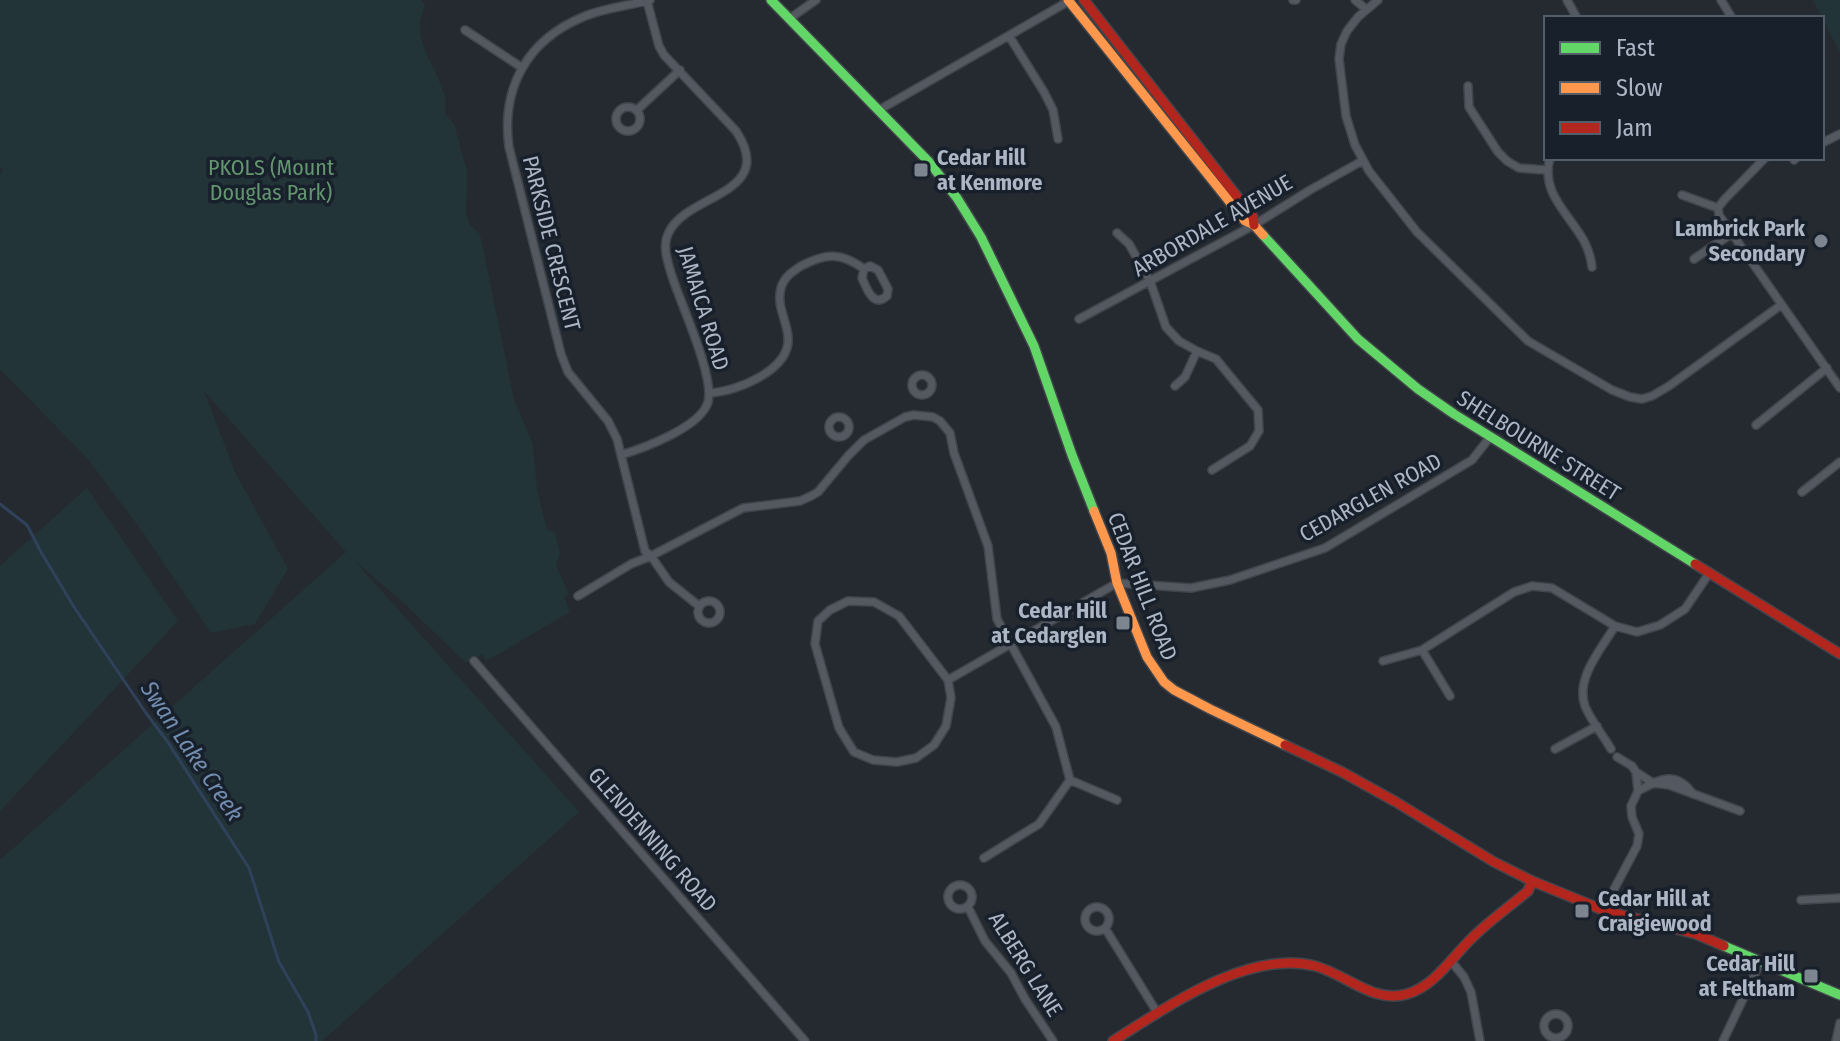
<svg xmlns="http://www.w3.org/2000/svg" width="1840" height="1041" font-family="'Fira Sans Condensed',sans-serif">
<rect width="100%" height="100%" fill="#252a31"/>
<path fill="#223437" d="M0,0H421L425,4C423,12 419,21 420,29C421,57 451,87 445,114L454,124L467,171L466,212L469,224L480,234L514,400L533,444L537,490L547,530L555,532L560,554L556,565L569,594L564,597L570,612L486,661L482,654L466,663L408,607L353,559L579,812L322,1041H0V860L346,552L204,391L235,472L288,569L255,624L211,633L142,531L87,458L0,369V175L3,170L0,167Z
M1813,0H1840V53Z
M87,488L178,621L0,811V566Z"/>
<g fill="none" stroke-linecap="round" stroke-linejoin="round">
<path stroke="#30425b" stroke-width="3" d="M0,504L27,525L41,552L74,607L146,713L167,741L249,868L279,962L308,1012L316,1035V1041"/>
<g stroke="#41454b" stroke-width="10">
<path id="street" d="M650,0C628,6 603,8 583,17C527,40 501,88 509,147L561,354L568,372L608,421L617,439L645,551L651,556L669,582L699,606
M1293,0H1296
M1355,0L1366,9
M1378,0L1358,17L1347,31L1341,44L1339,59L1346,116L1355,145L1369,171L1417,232L1528,341L1612,390L1630,397L1642,399L1652,396L1669,386L1781,305
M1567,0L1577,18
M1721,0L1732,18
M789,19L816,0
M465,30L521,67
M1009,36L1044,92L1053,110L1058,139
M1468,86L1469,107L1498,152L1507,161L1519,168L1546,170
M616 119a12 12 0 1 1 24 0a12 12 0 1 1-24 0Z
M637,110L680,70
M879,110L1069,1
M1822,143L1840,134
M1550,158C1540,194 1570,214 1585,243C1589,251 1591,259 1592,267
M1765,158L1724,200L1718,208L1719,215L1840,388
M1794,160L1796,158
M1682,195L1718,208
M1117,233L1129,244L1150,281L1166,327L1179,341L1197,351L1216,359L1258,410L1259,431L1250,446L1212,470
M1694,259L1731,234
M870,266L878,270L888,289L887,296C873,308 867,289 862,278L864,269Z
M1079,319L1254,225L1310,190L1362,161
M912 385a10 10 0 1 1 20 0a10 10 0 1 1-20 0Z
M1175,386L1185,377L1197,351
M709,393C736,392 791,370 788,337C787,320 776,306 781,288C784,277 792,272 801,266C826,253 841,252 864,269
M829 427a10 10 0 1 1 20 0a10 10 0 1 1-20 0Z
M1756,425L1827,368
M621,455C644,448 701,427 708,402C715,376 680,303 671,273C667,260 662,245 669,232C687,194 778,194 736,131L664,55L659,46L647,1
M1802,492L1840,462
M578,596L631,564L651,556L743,508L800,501L811,496L818,492L848,456L864,440L905,417L914,415L933,417L940,421L950,433L954,453L988,546L997,619L1056,727L1070,780L1039,824L984,858
M698 612a11 11 0 1 1 22 0a11 11 0 1 1-22 0Z
M848,601L874,602L899,616L948,680L951,698L946,726L934,745L916,758L897,762L873,760L854,752L839,728L815,644L818,621L830,610Z
M1422,650L1450,696
M474,661L805,1041
M1383,661L1422,650L1514,592L1532,586L1552,588L1615,626L1637,632L1660,625L1685,609L1710,572
M948,680L1117,583L1191,588L1230,580L1325,548L1472,460L1491,436
M1555,749L1597,726
M1611,749C1603,735 1591,721 1585,706C1575,678 1602,648 1615,626
M1617,757L1632,766L1636,772L1653,783L1669,785L1740,811
M1070,780L1117,800
M1638,791C1660,779 1676,770 1693,794
M948 897a12 12 0 1 1 24 0a12 12 0 1 1-24 0Z
M1801,900L1840,898
M968,907L985,941L1011,973L1025,999L1053,1041
M1085 919a12 12 0 1 1 24 0a12 12 0 1 1-24 0Z
M1603,910L1637,846L1639,834L1632,817L1631,806L1638,791L1636,772
M1105,928L1158,1014
M1451,961L1464,977L1471,992L1480,1041
M1544 1026a12 12 0 1 1 24 0a12 12 0 1 1-24 0Z
M1723,1041L1761,961
M1836,1041L1840,1023"/>
</g>
<g stroke="#41454b" stroke-width="12">
<path id="fast" d="M771,0L929,162L957,198L981,237L1034,346L1072,455L1094,511
M1263,235L1358,339L1418,389L1454,414L1695,564
M1724,946L1840,995"/>
</g>
<g stroke="#41454b" stroke-width="12">
<path id="slow" d="M1068,0L1245,221L1254,225L1263,235
M1094,511L1111,553L1117,583L1147,657L1164,682L1174,690L1210,709L1285,745"/>
</g>
<g stroke="#41454b" stroke-width="12">
<path id="jam" d="M1084,0L1253,217L1254,225
M1695,564L1840,654
M1285,745L1342,772L1396,802L1494,862L1532,881L1603,910L1696,934L1724,946
M1113,1041C1167,1007 1248,949 1315,966C1346,974 1373,1004 1407,994C1435,986 1452,957 1472,938C1489,921 1509,907 1528,891L1532,881"/>
</g>
<use href="#street" stroke="#545860" stroke-width="7"/>
<use href="#fast" stroke="#63d668" stroke-width="9"/>
<use href="#slow" stroke="#ff974d" stroke-width="9"/>
<use href="#jam" stroke="#b3261e" stroke-width="9"/>
</g>
<g fill="#7d8591" stroke="#18202c" stroke-width="3">
<rect x="913" y="162" width="16" height="16" rx="4"/>
<circle cx="1821" cy="241" r="8"/>
<rect x="1115" y="615" width="16" height="16" rx="4"/>
<rect x="1574" y="903" width="16" height="16" rx="4"/>
<rect x="1803" y="968" width="16" height="16" rx="4"/>
</g>
<g text-anchor="middle" stroke-width="7" stroke-linejoin="round" paint-order="stroke">
<g font-size="22" font-weight="bold" fill="#acb6c5" stroke="#18202c" text-anchor="end">
<text x="937" y="165" text-anchor="start">Cedar Hill<tspan x="937" dy="25">at Kenmore</tspan></text>
<text x="1805" y="236">Lambrick Park<tspan x="1805" dy="25">Secondary</tspan></text>
<text x="1107" y="618">Cedar Hill<tspan x="1107" dy="25">at Cedarglen</tspan></text>
<text x="1598" y="906" text-anchor="start">Cedar Hill at<tspan x="1598" dy="25">Craigiewood</tspan></text>
<text x="1795" y="971">Cedar Hill<tspan x="1795" dy="25">at Feltham</tspan></text>
</g>
<g font-size="22" fill="#63966f" stroke="#18202c">
<text x="271" y="175">PKOLS (Mount<tspan x="271" dy="25">Douglas Park)</tspan></text>
</g>
<g font-size="22" fill="#acb6c5" stroke="#18202c">
<text transform="translate(1212 225) rotate(-30)" y="8">ARBORDALE AVENUE</text>
<text transform="translate(552 243) rotate(76)" y="8">PARKSIDE CRESCENT</text>
<text transform="translate(704 308) rotate(73)" y="8">JAMAICA ROAD</text>
<text transform="translate(1539 445) rotate(32)" y="8">SHELBOURNE STREET</text>
<text transform="translate(1370 497) rotate(-29)" y="8">CEDARGLEN ROAD</text>
<text transform="translate(1143 586) rotate(69)" y="8">CEDAR HILL ROAD</text>
<text transform="translate(653 839) rotate(49)" y="8">GLENDENNING ROAD</text>
<text transform="translate(1026 964) rotate(58)" y="8">ALBERG LANE</text>
</g>
<g font-size="24" font-style="italic" fill="#738daf" stroke="#18202c">
<text transform="translate(192 751) rotate(56)" y="8">Swan Lake Creek</text>
</g>
</g>
<rect x="1544" y="16" width="280" height="144" fill="#18202c" stroke="#535c69" stroke-width="2"/>
<rect x="1560" y="42" width="40" height="12" fill="#63d668" stroke="#535c69" stroke-width="2"/>
<text x="1616" y="56" font-size="24" fill="#acb6c5">Fast</text>
<rect x="1560" y="82" width="40" height="12" fill="#ff974d" stroke="#535c69" stroke-width="2"/>
<text x="1616" y="96" font-size="24" fill="#acb6c5">Slow</text>
<rect x="1560" y="122" width="40" height="12" fill="#b3261e" stroke="#535c69" stroke-width="2"/>
<text x="1616" y="136" font-size="24" fill="#acb6c5">Jam</text>
</svg>
